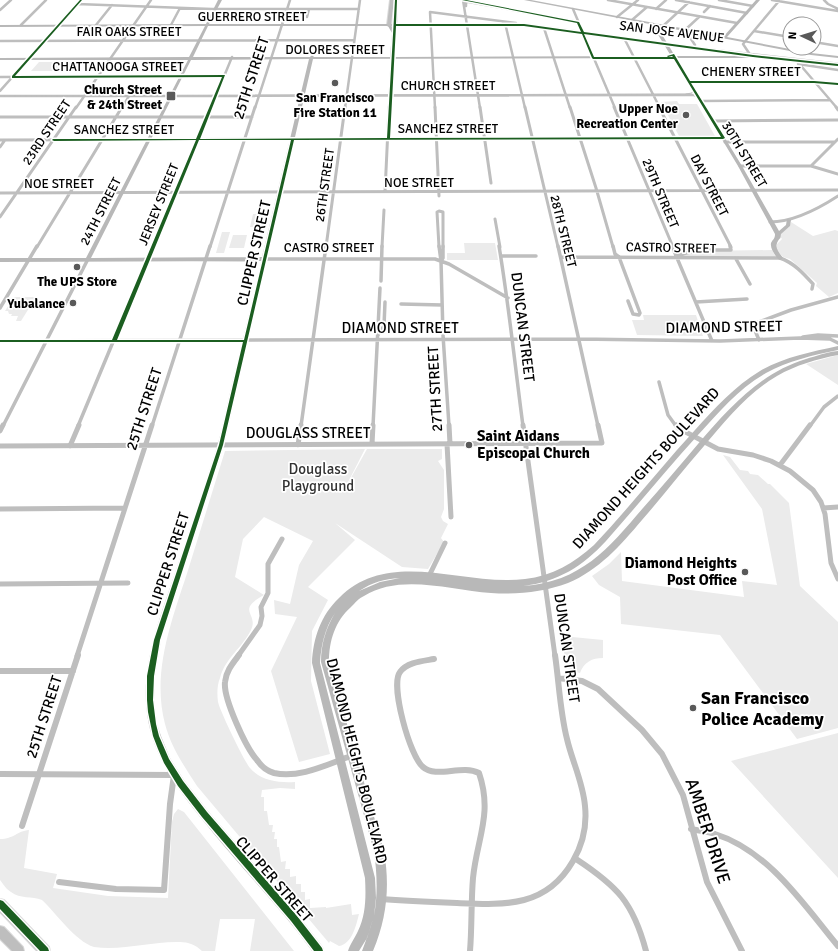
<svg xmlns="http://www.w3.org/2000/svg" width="838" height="951" font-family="Signika,sans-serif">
<rect width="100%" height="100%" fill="#fff"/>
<path fill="#ebebeb" d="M39,62H75L68,71H31Z
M677,101L679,104H697L715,136H679L661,102Z
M253,214H268L264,227H250Z
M791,222L813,236L835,230L838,231V293L829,297L816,286L817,283L790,259L783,257L777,250V244L782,239L778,234L789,227Z
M222,232H230L224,253H216Z
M233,235H247L244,248H229Z
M464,243H495L498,260H447V253H465Z
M772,250L776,257L683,256L698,251Z
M14,297H36L21,321H16L18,316H11L12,314H9L8,311H5Z
M643,315H696L703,336L637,335L632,320H644Z
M838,355V385L806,364Z
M365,449L343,492L367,449H442V459L438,461L444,470V509L441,517L443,521L448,524L441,538L444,542L428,569L402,567L335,523L355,540L308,587L328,600L312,631L311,681L330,754L299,762L271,671L297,617L275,614L274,600L290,604L299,565L313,541L264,517L243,539L235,577L264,595C235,611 259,613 251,630C243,647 225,658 220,678C217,685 217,694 218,702C220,711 244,761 250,768C261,781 279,783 295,782V789L280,788L262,790L261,797H264V811H267L269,825H273L272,832H275L274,839H277V847H279L281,862L286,861L285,869H290V877L296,876V884H301V892H305V900L310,899V908L326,907V908L351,904L352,915L359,914C356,926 352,944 339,946L330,941L329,943L197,786C184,766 171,747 165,724C151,670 173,618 189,567C201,528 213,490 225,451Z
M723,455L730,457L740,470L748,471L750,474L758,475L768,484H770L789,503L800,586L838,622V728L797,739L720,635L621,624L620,597L599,585L592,576L609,564L621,552L622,581L744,597L742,581L777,585L762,509Z
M562,636L603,640V658C592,658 584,662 580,673L570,671L566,666Z
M838,733V878L731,761Z
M178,809L184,812L294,951H250L255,919H220L215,951H202C196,945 188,942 180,942C152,941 123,951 94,947C75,941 57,914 42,900C32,896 20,899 11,892C7,890 3,884 0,880V839C14,839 17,831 29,830L24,868L57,874L53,888L108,896L168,898L172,822L174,814Z"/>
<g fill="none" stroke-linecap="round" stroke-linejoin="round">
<g stroke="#dbdbdb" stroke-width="2">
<path id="primary" d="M390,0H394L391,24H393V6L395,5L397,6V24H524L753,55L838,64V66L753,57L524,26H389L387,25Z
M0,899L4,900L49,947L50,951H37L0,912Z
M0,926L4,927L23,947L24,951H12L0,939Z"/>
</g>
<path stroke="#bebebe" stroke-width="2.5" d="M463,0L480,108
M608,0L737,23
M676,0L747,13
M719,0L753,6
M772,0L838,11
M824,0L828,4L838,9
M77,4L212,9H359
M466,6V2H469L578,22
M573,9L615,108
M656,9L666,0
M0,10L11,0
M704,12L710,6
M307,17L309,9
M617,17L638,0
M632,20L647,7
M503,23L506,27L525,108
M21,25L46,0
M96,25L112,5
M171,25L180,8
M663,26L689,2
M544,28L570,108
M754,31L790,37
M624,38L660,108
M0,41L354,40
M814,42L838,46
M695,45L685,30L699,17
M749,53L743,44L779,1
M796,60L837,108
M798,64L838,70
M0,77L224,76
M689,82H814L838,84
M0,91L81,0
M0,96L696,95
M700,101L830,100
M76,108L151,0
M122,108L129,96
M211,108L232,57
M255,108L290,0
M345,108L360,0
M389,108L392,58
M435,108L430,12L516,23"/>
<path stroke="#bebebe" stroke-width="3" d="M435,107L439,196
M480,107L491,183
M525,107L558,247
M570,107L596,188L613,247
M614,107L673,247
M659,107L731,247
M836,107L838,110
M0,117H252
M712,121L838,120
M0,140L723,138
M725,142H835
M0,147L5,140
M740,166H811L838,174
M811,166L838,139
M385,192L389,107
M0,193L838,190
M0,217L76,107
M495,219L500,247
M770,222C794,222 818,209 838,196
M37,247L122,107
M153,247L211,107
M210,247L255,107
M326,247L345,107
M382,247L384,210
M439,247L437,212L439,211L443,212V247"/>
<path stroke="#bebebe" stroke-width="3.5" d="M439,246L441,261
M499,246C509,306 515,366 523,426
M558,246L598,426
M613,246L615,254L619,257L640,313L639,315L633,314L628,301
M672,246L712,341
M501,256H536
M676,256L697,250H731L730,246
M561,257L780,258C794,263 803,273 813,284L812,289
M265,259H435L449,264L508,298
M736,259L750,284
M441,261L443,335L449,426
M441,261L443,258V246
M381,281L382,246
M696,302L747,299
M401,304L442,305
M0,308L37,246
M378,335L384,326L385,302
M803,337L818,335L838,336
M759,340L754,328L756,323L791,310L838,297
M0,341L579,339L720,341L800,338L830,339L838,343
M659,382L668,415L676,426
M3,426L88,259
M78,426L153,246
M152,426L210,246
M301,426L326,246
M373,426L380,288
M810,426L824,407L838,396"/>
<path stroke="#bebebe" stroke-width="5" d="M449,425L450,444
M523,425L555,656
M676,425L678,428L718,449L753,455L771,461L790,471L813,490L821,502L825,514L831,563L838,579
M0,431L3,425
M372,444L373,425
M447,444L451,517
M298,445L301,425
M0,446L602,443L598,425
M70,446L79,425
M780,465L810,425
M823,508L838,507
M0,509L125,508
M429,576L445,543
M0,584L128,583
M77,656L152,425
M238,656L260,625L262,616L261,607L268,593V564L282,539"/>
<path stroke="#bebebe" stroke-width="6" d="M239,655C233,663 226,671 225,682C223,698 246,748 257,760C261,766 267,771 274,773C299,779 328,764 351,756
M434,659C423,661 407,662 400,672C390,685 410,757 423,767C436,779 462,764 479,773C493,814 477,838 473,878C471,902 472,927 470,951
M0,671H73
M558,678L582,681L598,689L642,730L662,754L683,795L707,882L742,951
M0,774L174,775L170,804L164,890L116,889L59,882
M22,826L78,655
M691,829C699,831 707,831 715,834C769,851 804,905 838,946
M576,859C617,886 633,902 646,951
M381,899C406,901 431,902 457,903C504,905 546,908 573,861C583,844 587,825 585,806C583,782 572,761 567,739C560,712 559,682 555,655"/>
<path fill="#b8b8b8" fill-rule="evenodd" d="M218,0H222L209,24H390L393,29H396L394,57L671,56L654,28L655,25L524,0H531L724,36L756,0H760L727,37L811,53L838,56V58L811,55L658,26V28L675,56H766L768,57L766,58H676L742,166L779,231L786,225L787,219L791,220L790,226L781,234C780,241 781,236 778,241C774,248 779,252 783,258L780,260L778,259C775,255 770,249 771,243C773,239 775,239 775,234L738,166L673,58L313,59L224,445L161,640L155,676L154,700L157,724L161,736L170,758L184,780L208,811L298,915L323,947L324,951H312C282,910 246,873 214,834C193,808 171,783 158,752C130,689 156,630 176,570C190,529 204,488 217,447C223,426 227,405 232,384C242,343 252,302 262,261L0,262V258H86L188,60H0V58L189,57L205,26L0,27V25L206,24ZM208,26H388L392,33L390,57H314L312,55L310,57H193ZM309,59L262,257L91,258L191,60Z
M838,346V350C813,355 788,361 766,373C739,388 718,413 698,435C667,469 637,506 606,541C583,566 558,582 523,586C581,582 608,549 643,508C662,487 680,465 698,444C729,408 760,373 806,359C816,356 827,352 838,351V355C817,359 796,365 777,376C748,393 726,420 704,446C683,470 663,496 642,520C620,546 599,570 568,583C544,592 517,595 491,593C451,590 400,573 364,596C359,598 355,603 351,607C335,621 329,641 329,662L384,851C390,886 387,918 373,951H362C366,940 370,930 373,919L367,938L359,951H348C350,944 355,938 358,931C366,915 366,896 365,878L312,663C313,638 321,615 339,598C390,547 463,587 525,579C552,576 574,563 594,545C629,508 660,468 695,430C714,409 735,386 760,371C784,357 811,352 838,346ZM400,578L380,582L359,591C373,582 384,579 400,578ZM335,613C326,628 321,644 321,662L374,851C377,873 378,894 374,916L376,898L375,878L320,663C321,645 325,628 335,613Z"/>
<use href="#primary" fill="#bebebe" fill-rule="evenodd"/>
<path stroke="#bebebe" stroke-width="1" d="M686,94L692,93L693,90L666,46L667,44L838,63
M0,96L690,94L697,97L706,112"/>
<g stroke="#fff" stroke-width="3">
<path id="cycleway" d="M80,0H82L15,76L225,75L200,139L387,138L395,0H397L396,24H524L581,32L577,23L462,0H466L579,22L584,32L753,55L838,64V66L753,57L584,34L594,57H673L672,56L668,57L667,56L674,54L690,81H814L838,83V85L814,83H691L725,138L723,139L294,140L223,445L160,640L154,676L153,700L156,724L159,736L169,759L183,781L207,812L297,916L322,948L323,951H314L291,921L202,817L178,786L164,763L158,749L153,736L148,712L147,700V676L154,640L219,445L243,342H0V340H112L196,140L54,141L52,140L53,139H196L222,77L12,78V76ZM396,26H524L582,34L592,58L593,59H674L721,137L390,138ZM199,140H291L244,340H117Z
M0,900L3,901L48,948L49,951H40L0,909Z"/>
</g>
<use href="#cycleway" fill="#1b5e20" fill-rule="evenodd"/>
</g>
<g fill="#595959" stroke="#fff" stroke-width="1.5">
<circle cx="335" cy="83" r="4"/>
<rect x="166" y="91" width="10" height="10" rx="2"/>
<circle cx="686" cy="115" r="4"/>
<circle cx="77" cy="267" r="4"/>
<circle cx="73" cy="303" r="4"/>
<circle cx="469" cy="445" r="4"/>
<circle cx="745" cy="572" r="4"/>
<circle cx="693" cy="708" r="4"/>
</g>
<g text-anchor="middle" stroke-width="3.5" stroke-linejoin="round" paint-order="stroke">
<g font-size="13" fill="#000" stroke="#fff">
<text x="252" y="21">GUERRERO STREET</text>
<text x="129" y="36">FAIR OAKS STREET</text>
<text transform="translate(672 31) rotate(7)" y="5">SAN JOSE AVENUE</text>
<text x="335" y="54">DOLORES STREET</text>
<text x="118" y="71">CHATTANOOGA STREET</text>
<text x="751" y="76">CHENERY STREET</text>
<text x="448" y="90">CHURCH STREET</text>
<text x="448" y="133">SANCHEZ STREET</text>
<text x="124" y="134">SANCHEZ STREET</text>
<text transform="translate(46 132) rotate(-56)" y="5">23RD STREET</text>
<text transform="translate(745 154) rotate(59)" y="5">30TH STREET</text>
<text x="419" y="187">NOE STREET</text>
<text x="59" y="188">NOE STREET</text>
<text transform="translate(324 185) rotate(-82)" y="5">26TH STREET</text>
<text transform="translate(710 185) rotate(63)" y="5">DAY STREET</text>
<text transform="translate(661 193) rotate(67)" y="5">29TH STREET</text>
<text transform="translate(158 204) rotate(-68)" y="5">JERSEY STREET</text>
<text transform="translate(100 211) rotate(-63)" y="5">24TH STREET</text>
<text transform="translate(564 231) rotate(76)" y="5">28TH STREET</text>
<text x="329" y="252">CASTRO STREET</text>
<text transform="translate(671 247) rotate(1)" y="5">CASTRO STREET</text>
</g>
<g font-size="13" font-weight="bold" fill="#000" stroke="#fff" text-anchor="end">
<text x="162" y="94">Church Street<tspan x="162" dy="15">&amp; 24th Street</tspan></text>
<text x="335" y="102" text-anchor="middle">San Francisco<tspan x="335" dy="15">Fire Station 11</tspan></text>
<text x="678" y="113">Upper Noe<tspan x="678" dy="15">Recreation Center</tspan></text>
<text x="77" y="286" text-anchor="middle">The UPS Store</text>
<text x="65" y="308">Yubalance</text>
</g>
<g font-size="15" fill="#000" stroke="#fff">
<text transform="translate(251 78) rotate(-72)" y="5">25TH STREET</text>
<text transform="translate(254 253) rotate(-77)" y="5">CLIPPER STREET</text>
<text transform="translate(523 327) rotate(83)" y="5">DUNCAN STREET</text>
<text transform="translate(724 327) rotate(-1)" y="5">DIAMOND STREET</text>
<text x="400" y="333">DIAMOND STREET</text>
<text transform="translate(435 389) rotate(-93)" y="5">27TH STREET</text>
<text transform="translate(144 409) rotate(-72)" y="5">25TH STREET</text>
<text x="308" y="438">DOUGLASS STREET</text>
<text transform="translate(646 468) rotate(-48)" y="5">DIAMOND HEIGHTS BOULEVARD</text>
<text transform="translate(168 564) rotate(-72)" y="5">CLIPPER STREET</text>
<text transform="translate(567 648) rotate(82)" y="5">DUNCAN STREET</text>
<text transform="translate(44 717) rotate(-72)" y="5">25TH STREET</text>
<text transform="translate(357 761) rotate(76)" y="5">DIAMOND HEIGHTS BOULEVARD</text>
<text transform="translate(274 879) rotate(49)" y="5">CLIPPER STREET</text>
</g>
<g font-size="15" font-weight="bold" fill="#000" stroke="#fff" text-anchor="start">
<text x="477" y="441">Saint Aidans<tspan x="477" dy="17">Episcopal Church</tspan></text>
<text x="737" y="568" text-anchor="end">Diamond Heights<tspan x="737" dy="17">Post Office</tspan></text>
</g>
<g font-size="15" fill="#323232" stroke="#fff">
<text x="318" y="474">Douglass<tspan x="318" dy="17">Playground</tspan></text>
</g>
<g font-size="18" font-weight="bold" fill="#000" stroke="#fff" text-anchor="start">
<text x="701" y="704">San Francisco<tspan x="701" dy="21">Police Academy</tspan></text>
</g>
<g font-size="18" fill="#000" stroke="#fff">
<text transform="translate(708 831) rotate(72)" y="6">AMBER DRIVE</text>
</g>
</g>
<g transform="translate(802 36) rotate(274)"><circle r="19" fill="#ffffff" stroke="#999999"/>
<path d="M0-3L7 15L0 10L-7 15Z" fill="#595959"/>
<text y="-6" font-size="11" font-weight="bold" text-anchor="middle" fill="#000000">N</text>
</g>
</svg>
